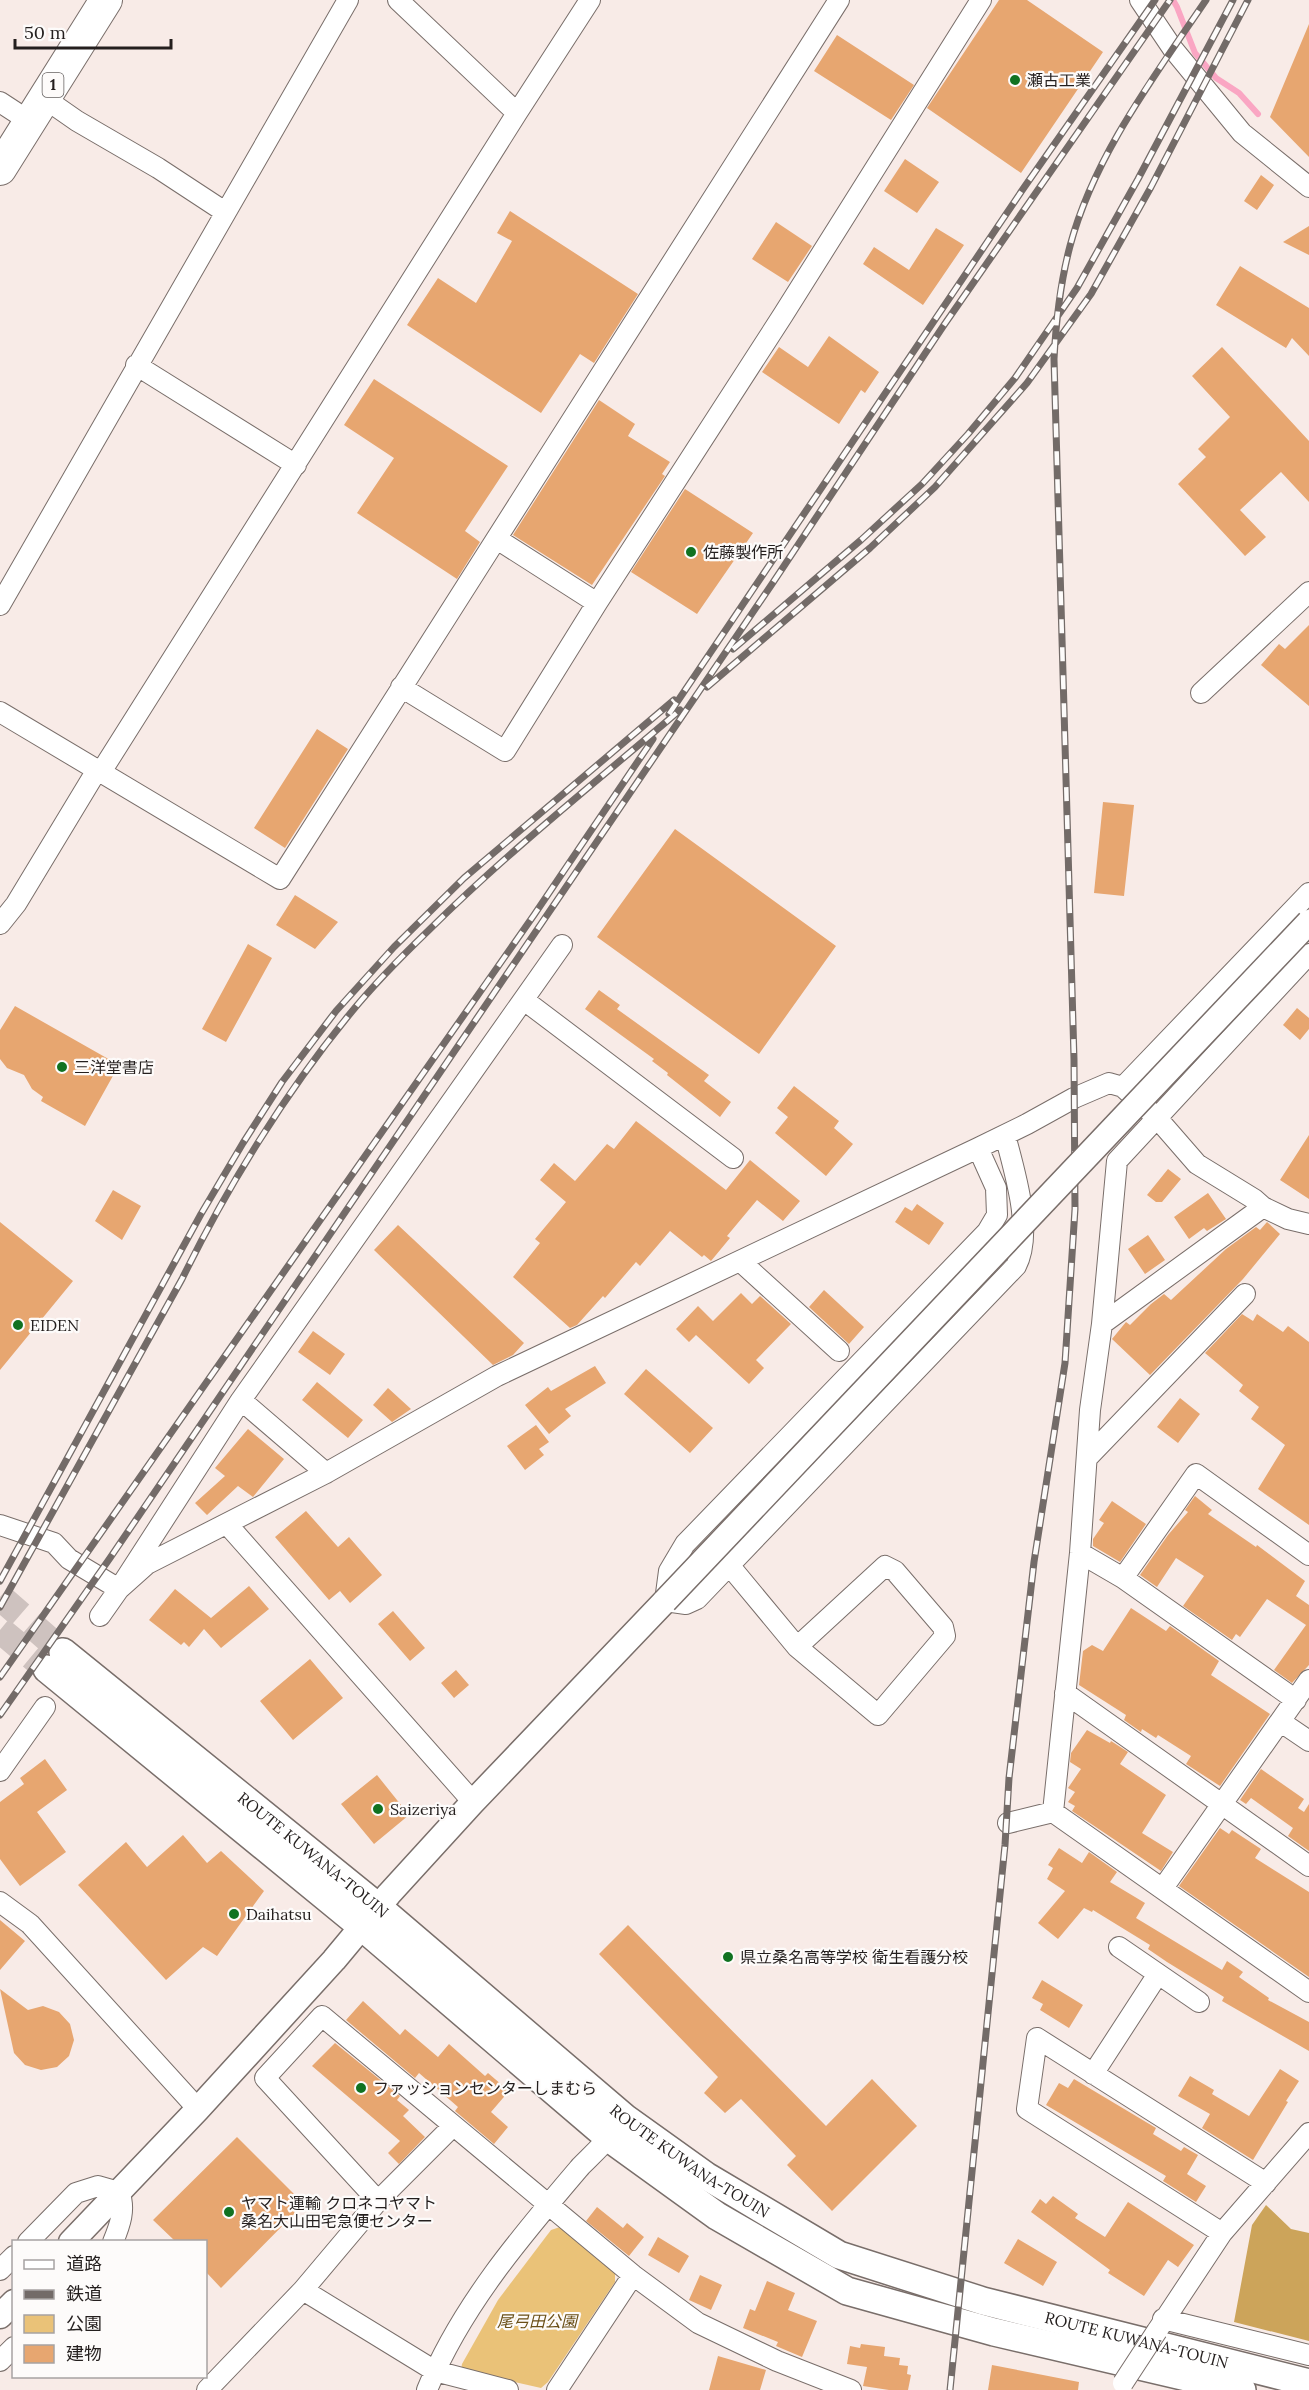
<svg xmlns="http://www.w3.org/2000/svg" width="1309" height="2390" font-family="Lora,'Noto Sans JP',serif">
<rect width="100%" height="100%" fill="#f8ebe7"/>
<path fill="#eac278" d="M563,2226L615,2273V2282L548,2382L541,2388L461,2370L462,2364L498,2300L551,2230Z"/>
<path fill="#cca45a" d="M1266,2205L1291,2229L1309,2233V2341L1234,2322L1252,2225Z"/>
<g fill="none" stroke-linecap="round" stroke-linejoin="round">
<path stroke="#faa6c3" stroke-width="6" d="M1173,0L1177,7L1195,53L1216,78L1239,93L1258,114"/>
</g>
<path fill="#e7a670" d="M999,0H1027L1103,52L1021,173L927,108Z
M1309,24V157L1270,117Z
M837,35L914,85L891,120L814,71Z
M905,159L939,182L917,213L884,191Z
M1261,175L1274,185L1257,210L1244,201Z
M510,211L638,294L594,363L580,354L541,413L407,325L438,278L476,303L512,241L497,233Z
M776,222L812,246L788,282L752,259Z
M1309,226V255L1283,242Z
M936,228L964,245L923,305L863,264L874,247L909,270Z
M1240,266L1309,308V356L1292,338L1286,348L1216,305Z
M829,336L879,372L865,393L861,390L839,424L762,372L779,347L808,367Z
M1222,347L1309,441V502L1281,472L1240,510L1266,537L1245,556L1178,484L1206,457L1198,449L1230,417L1192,376Z
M374,379L508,466L465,531L480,542L457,579L357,513L394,458L344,425Z
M599,400L635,424L628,436L670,462L662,474L665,476L592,585L513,535Z
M685,489L753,533L697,614L631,572Z
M1309,625V706L1261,665L1279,644L1285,649Z
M317,729L348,749L285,848L254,828Z
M1103,802L1134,805L1124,896L1094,893Z
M675,829L836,946L759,1054L597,937Z
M295,895L338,922L315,949L276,925Z
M248,944L272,958L226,1042L202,1029Z
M599,990L620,1005L617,1009L709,1075L704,1081L731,1102L720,1117L667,1075L668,1073L652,1061L654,1059L585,1009Z
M15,1006L119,1065L85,1126L41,1101L43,1097L32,1089L24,1075L7,1068L0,1059V1030Z
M1297,1008L1309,1018V1029L1300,1040L1283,1025Z
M794,1086L839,1121L834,1128L853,1144L826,1176L775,1133L788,1117L777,1108Z
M636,1121L726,1190L750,1160L800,1201L783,1221L757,1200L727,1236L730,1238L711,1261L704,1255L702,1257L670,1231L640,1266L636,1262L605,1298L603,1296L577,1325L570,1328L513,1277L540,1243L535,1239L566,1202L540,1180L554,1163L575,1181L607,1144L614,1149Z
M1309,1135V1199L1280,1180Z
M1168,1169L1181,1179L1162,1202H1156L1147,1195Z
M113,1190L141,1206L122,1240L95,1221Z
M1208,1193L1226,1219L1207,1231L1204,1228L1189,1239L1174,1217Z
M917,1204L944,1223L929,1245L895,1222L905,1207L912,1211Z
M0,1222L73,1281L0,1370Z
M1267,1222L1280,1234L1243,1279L1150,1375L1112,1339L1126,1322L1130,1325L1151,1304L1164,1294L1171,1300L1226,1249L1256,1227L1260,1230Z
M398,1225L524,1343L513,1355L493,1365L374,1250Z
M1148,1235L1165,1260L1145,1274L1128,1249Z
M824,1290L864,1327L849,1344L809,1307Z
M741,1293L752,1304L760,1296L791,1324L756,1360L764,1368L749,1384L696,1335L689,1342L676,1329L698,1306L713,1321Z
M1242,1314L1253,1321L1257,1314L1283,1332L1288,1326L1309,1342V1525L1258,1489L1285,1445L1251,1419L1259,1407L1239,1391L1243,1385L1205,1353Z
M313,1331L345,1354L330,1375L298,1352Z
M595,1366L606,1383L565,1409L571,1416L549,1434L525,1405L548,1387L551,1391Z
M646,1369L713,1428L690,1453L624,1394Z
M317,1382L363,1420L348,1438L302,1400Z
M388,1388L411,1409L392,1422L373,1405Z
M1180,1398L1200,1414L1178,1443L1157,1427Z
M536,1425L549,1442L539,1449L544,1455L525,1470L507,1446Z
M248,1429L284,1459L253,1497L238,1486L207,1515L195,1503L225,1476L215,1468Z
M1195,1496L1212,1510L1208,1514L1256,1547L1257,1545L1305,1581L1296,1596L1309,1605V1665L1292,1683L1274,1670L1306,1625L1267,1599L1240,1637L1236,1634L1232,1640L1183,1606L1204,1576L1176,1558L1157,1587L1140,1575L1168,1535L1188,1512L1185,1510Z
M1112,1501L1146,1524L1120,1562L1093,1546V1539L1104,1523L1099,1520Z
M306,1511L338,1547L349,1537L382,1575L350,1603L340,1591L329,1600L275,1537Z
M249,1586L269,1609L221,1648L204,1629L189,1647L184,1642L181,1645L149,1620L175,1589L211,1618Z
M1131,1608L1166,1631L1170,1626L1219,1661L1211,1675L1270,1714L1220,1786L1186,1764L1191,1756L1158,1735L1156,1738L1142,1729L1141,1732L1124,1720L1126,1715L1079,1685L1083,1651L1092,1645L1103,1651Z
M393,1611L425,1648L410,1661L378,1624Z
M310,1659L343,1698L293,1740L260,1701Z
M456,1670L469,1685L454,1698L441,1683Z
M1087,1730L1110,1743L1111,1741L1128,1752L1120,1764L1166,1795L1142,1833L1173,1852L1161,1871L1072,1811L1075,1806L1068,1802L1075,1792L1068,1788L1081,1769L1070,1762L1071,1753Z
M45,1759L67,1790L37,1812L66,1852L20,1886L0,1859V1802L24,1784L20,1778Z
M1261,1769L1304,1799L1298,1808L1304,1812L1309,1804V1851L1288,1836L1293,1828L1251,1798L1246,1804L1240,1800Z
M377,1775L409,1815L374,1844L341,1804Z
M1220,1828L1229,1834L1232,1830L1261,1849L1255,1858L1309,1892V1977L1179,1886Z
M183,1835L207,1863L221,1851L264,1891L217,1956L203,1947L166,1980L78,1885L126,1842L147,1867Z
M1059,1848L1082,1863L1089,1852L1117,1872L1110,1882L1145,1903L1136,1918L1222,1970L1227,1961L1243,1972L1239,1977L1269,1998L1268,2000L1309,2022V2051L1222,2001L1224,1997L1167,1962L1148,1949L1150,1945L1093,1910L1092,1912L1084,1908L1058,1939L1038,1923L1065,1891L1047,1879L1053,1868L1048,1865Z
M0,1920L25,1941L0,1970Z
M628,1925L826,2126L872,2079L917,2126L832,2211L787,2165L796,2156L741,2099L725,2113L704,2093L718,2077L599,1954Z
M1042,1980L1083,2005L1069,2028L1040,2010L1043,2004L1032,1998Z
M0,1989L28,2010L43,2006L59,2012L70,2024L74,2040L69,2056L57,2067L41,2070L25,2065L14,2053Z
M363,2001L400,2035L405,2029L438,2057L449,2044L485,2076L488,2073L509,2091L491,2112L508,2127L494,2144L455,2111L458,2107L419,2073L415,2078L346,2020Z
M335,2043L400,2096L397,2100L409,2110L403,2116L425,2137L399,2164L388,2153L400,2141L312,2066Z
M1280,2069L1299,2081L1286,2101L1288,2102L1253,2160L1202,2128L1210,2114L1178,2096L1190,2076L1214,2090L1212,2094L1249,2116Z
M1074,2079L1156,2128L1153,2134L1181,2151L1184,2147L1198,2155L1187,2174L1206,2186L1196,2202L1163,2181L1166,2176L1046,2105L1059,2083L1068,2088Z
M237,2137L304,2204L221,2288L206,2272V2241H175L153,2220Z
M1053,2196L1078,2214L1075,2218L1105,2237L1128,2202L1194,2245L1178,2267L1168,2260L1144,2296L1108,2273L1110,2270L1031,2212L1040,2199L1046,2204Z
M597,2207L623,2228L627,2223L644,2237L629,2256L586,2221Z
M658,2237L689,2256L679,2273L648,2255Z
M1018,2239L1057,2262L1043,2286L1004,2263Z
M700,2275L722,2285L711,2310L689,2300Z
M767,2281L795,2293L788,2310L817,2321L802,2357L776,2346L778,2342L743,2328L750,2309L755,2311Z
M861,2344L885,2347L884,2356L900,2358L899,2365L908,2366L907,2374L911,2375L908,2390H889L863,2386L867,2367L847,2364L850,2346L860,2348Z
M718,2356L766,2370L760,2390H709Z
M992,2365L1079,2382L1078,2390H988Z"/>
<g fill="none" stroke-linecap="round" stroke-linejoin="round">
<path stroke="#cec2bf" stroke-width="27" stroke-dasharray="27 14" stroke-linecap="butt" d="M0,1597L63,1652
M0,1630L47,1669"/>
<g stroke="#796e6a" stroke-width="22">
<path id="minor" d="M398,0L517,113
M1140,0L1173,49L1242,133L1309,187
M44,98L77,121L158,168L225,212
M0,102L29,121
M136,365L296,465
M497,539L597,603
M0,605L348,0
M401,687L505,751L597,603L783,315L981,0
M1201,693L1309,592
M0,712L280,879L839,0
M101,772L517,113L590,0
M0,924L16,904L97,770
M524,1000L733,1158
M1123,1087L1309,893
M978,1148L996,1188L997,1215L987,1232L685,1544L669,1571L665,1601L686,1604L697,1599L1016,1266C1034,1232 1014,1170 1005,1135
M740,1261L839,1351
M1102,1324L1263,1207
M241,1400L326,1473
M1088,1457L1245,1294
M227,1524L473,1802
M0,1525L54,1543L69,1559L119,1589L241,1400L562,945
M1080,1553L1123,1578L1296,1700
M729,1565L797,1647L878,1715L945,1636L943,1627L895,1571L885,1566L797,1647
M1123,1578L1196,1474L1309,1555
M100,1616L119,1589L147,1564L326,1473L497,1376L978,1148L1027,1124L1074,1098L1109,1083L1123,1087L1157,1118L1197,1164L1254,1199L1263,1207L1288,1219L1309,1224
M1065,1693L1309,1866
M1281,1722L1309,1741
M0,1771L45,1707
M1053,1812L1080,1553L1090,1410L1102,1324L1117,1161L1309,954
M1008,1823L1053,1812L1309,1992
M1163,1888L1309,1680
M0,1902L30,1924L198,2109
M1119,1947L1199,2002
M1093,2074L1158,1974
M378,2201L265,2078L322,2016L633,2275L698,2323L777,2361L851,2390
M1222,2233L1027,2109L1037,2038L1266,2183
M28,2242L76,2193L98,2186L119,2192C126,2209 120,2225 113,2242
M0,2270L14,2256
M303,2290L435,2371L508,2390
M1163,2319L1309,2355
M1157,2331L1222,2233L1309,2133
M0,2361L14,2347
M207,2390L303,2290L378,2201L453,2126
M427,2390C461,2306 523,2234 581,2166C593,2154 605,2143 616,2129
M557,2390L633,2275"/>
</g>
<g stroke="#796e6a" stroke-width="27">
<path id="tertiary" d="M71,2242L198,2109L334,1960L389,1894L473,1802L665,1601
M0,2316L14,2302"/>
</g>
<g stroke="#796e6a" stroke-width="30">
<g id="secondary">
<path id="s1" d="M63,1652L378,1907L625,2118L706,2176L839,2255L983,2301L1309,2383"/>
<path d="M47,1669L361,1926L609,2138L717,2216L847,2291L994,2332L1242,2390"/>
</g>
</g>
<g stroke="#796e6a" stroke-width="34">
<path id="trunk" d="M0,169L106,0"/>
</g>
<use href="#minor" stroke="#fff" stroke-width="20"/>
<use href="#tertiary" stroke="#fff" stroke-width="24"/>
<use href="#secondary" stroke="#fff" stroke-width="27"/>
<use href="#trunk" stroke="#fff" stroke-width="32"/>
<g stroke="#736b68" stroke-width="7">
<path id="rail" d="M733,649L861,540L922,484L968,434L1015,378L1077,288L1138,179L1233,0
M707,687L870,548L935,487L1027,383L1091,294L1151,187L1248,0
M669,714L1023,189L1155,0
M0,1581L201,1214L243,1143L282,1082L336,1011L394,947L464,878L674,700
M0,1607L182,1279C226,1189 285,1093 349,1015C374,984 402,956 430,929C509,851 596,782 680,710
M0,1677L534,915L653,739
M0,1715L110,1558L772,584L944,325L1170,0
M950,2390L1005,1845L1009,1778L1034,1562L1065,1363L1075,1209L1074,1059L1054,359C1056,320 1060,284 1070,246C1094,156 1154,77 1206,0"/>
</g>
<use href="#rail" stroke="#fdfbfa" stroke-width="4.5" stroke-dasharray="14" stroke-linecap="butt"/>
<g stroke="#796e6a" stroke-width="22" stroke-linecap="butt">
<path id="minor-bridge" d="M1123,2383L1157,2331"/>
</g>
<g stroke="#796e6a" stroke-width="27" stroke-linecap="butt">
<path id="tertiary-bridge" d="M665,1601L1309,922"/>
</g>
<use href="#minor-bridge" stroke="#fff" stroke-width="20"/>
<use href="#tertiary-bridge" stroke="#fff" stroke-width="24"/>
</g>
<g fill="#117221" stroke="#fdfbfa" stroke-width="2">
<circle cx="1015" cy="80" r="6"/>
<circle cx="691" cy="552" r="6"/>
<circle cx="62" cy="1067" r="6"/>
<circle cx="18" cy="1325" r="6"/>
<circle cx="378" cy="1809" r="6"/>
<circle cx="234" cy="1914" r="6"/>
<circle cx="728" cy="1957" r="6"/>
<circle cx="361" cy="2088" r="6"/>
<circle cx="229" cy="2212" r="6"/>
</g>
<g text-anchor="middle" stroke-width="4.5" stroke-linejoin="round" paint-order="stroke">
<rect fill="#fdfbfa" stroke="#656160" stroke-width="1.5" x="42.5" y="73" width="21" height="24" rx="4.5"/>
<g font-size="15" font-weight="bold" fill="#241f1e">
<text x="53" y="90">1</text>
</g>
<g font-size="16" fill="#241f1e" stroke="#fdfbfa" text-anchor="start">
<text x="1027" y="86">瀬古工業</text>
<text x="703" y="558">佐藤製作所</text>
<text x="74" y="1073">三洋堂書店</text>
<text x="30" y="1331">EIDEN</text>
<text x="390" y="1815">Saizeriya</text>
<text x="246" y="1920">Daihatsu</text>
<text x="740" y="1963">県立桑名高等学校 衛生看護分校</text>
<text x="373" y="2094">ファッションセンターしまむら</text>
<text x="241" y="2209">ヤマト運輸 クロネコヤマト<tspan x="241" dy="18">桑名大山田宅急便センター</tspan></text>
</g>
<g font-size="16" fill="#241f1e" stroke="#fdfbfa">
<text dy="6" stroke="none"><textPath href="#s1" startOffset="322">ROUTE KUWANA-TOUIN</textPath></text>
<text dy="6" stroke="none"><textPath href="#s1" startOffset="808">ROUTE KUWANA-TOUIN</textPath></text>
<text dy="6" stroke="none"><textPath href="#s1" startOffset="1294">ROUTE KUWANA-TOUIN</textPath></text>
</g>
<g font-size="16" font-style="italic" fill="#6a4f17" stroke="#fdfbfa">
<text x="537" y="2327">尾弓田公園</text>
</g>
</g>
<rect x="12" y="2240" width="195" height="138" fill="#fdfbfa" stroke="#a6a3a2" stroke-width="1.5"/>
<rect x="24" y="2260" width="30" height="9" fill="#ffffff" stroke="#a6a3a2" stroke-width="1.5"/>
<text x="66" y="2270" font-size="18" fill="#241f1e">道路</text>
<rect x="24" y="2290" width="30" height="9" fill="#736b68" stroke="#a6a3a2" stroke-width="1.5"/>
<text x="66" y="2300" font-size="18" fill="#241f1e">鉄道</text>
<rect x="24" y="2315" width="30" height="18" fill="#eac278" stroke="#a6a3a2" stroke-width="1.5"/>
<text x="66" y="2330" font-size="18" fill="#241f1e">公園</text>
<rect x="24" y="2345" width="30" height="18" fill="#e7a670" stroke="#a6a3a2" stroke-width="1.5"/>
<text x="66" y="2360" font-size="18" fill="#241f1e">建物</text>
<path d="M15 39v9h156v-9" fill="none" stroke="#241f1e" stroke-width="3"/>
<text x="24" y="39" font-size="18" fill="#241f1e" stroke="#fdfbfa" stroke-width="4.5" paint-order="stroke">50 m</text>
</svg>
